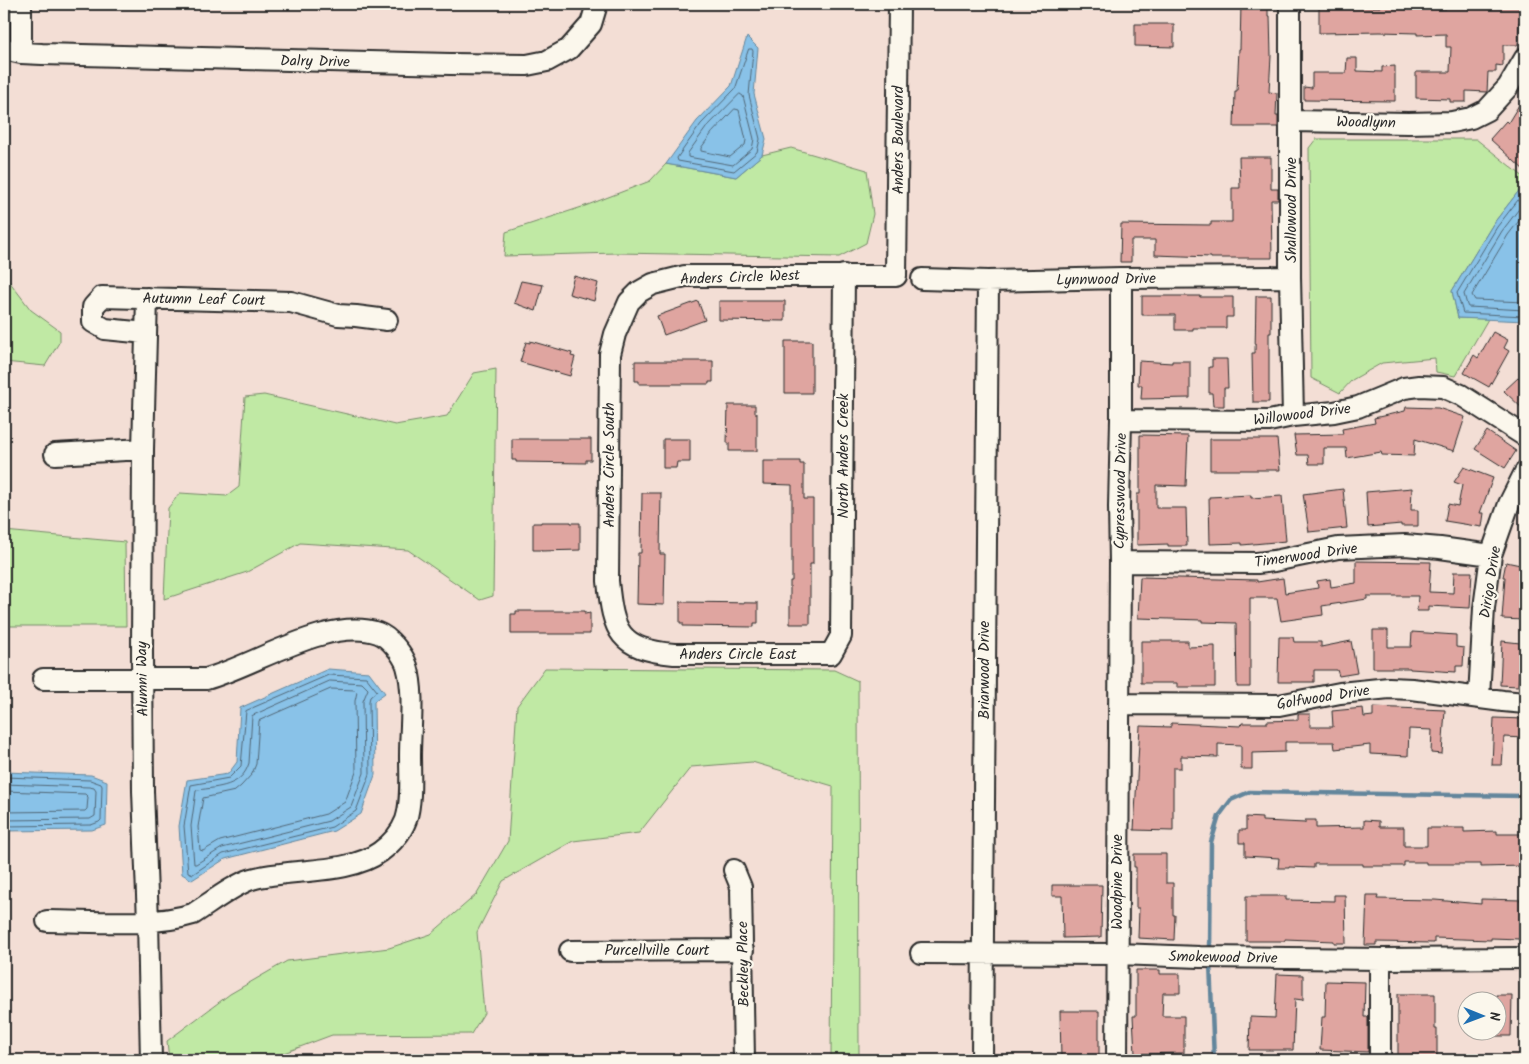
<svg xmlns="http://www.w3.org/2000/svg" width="1529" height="1064" font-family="Kalam,sans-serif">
<rect width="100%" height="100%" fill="#f3ded5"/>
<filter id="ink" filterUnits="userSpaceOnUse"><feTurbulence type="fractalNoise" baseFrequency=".02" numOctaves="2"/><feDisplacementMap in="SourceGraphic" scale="10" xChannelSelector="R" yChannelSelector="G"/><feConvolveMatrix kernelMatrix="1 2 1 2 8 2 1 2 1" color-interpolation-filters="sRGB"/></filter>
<g filter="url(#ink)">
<path fill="#c0e9a4" stroke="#768a68" d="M1316,139H1476L1525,178V183L1493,224L1452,291L1458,318L1488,319L1455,376L1436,372L1435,358L1382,363L1352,380L1340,393L1311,378L1309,148Z
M791,148L867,170L873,214L866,243L839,257L617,253L504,256L506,232L585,206L650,181L666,164L736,177L762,155Z
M4,211L7,212L9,281L31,310L60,331V341L45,366L4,362Z
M496,369L493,596L480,600L408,550L300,543L247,572L164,599L168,508L180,493L227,496L239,487L245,397L264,395L395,425L447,416L474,373Z
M4,531L125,542L126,626H4Z
M545,668L834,670L858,681L859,1060H831L833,786L752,762L691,767L639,833L573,841L503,881L477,932L484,1013L471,1034L332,1035L265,1060H169L167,1041L230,994L287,961L389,948L431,934L477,894L508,841L517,706Z"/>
<path fill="#89c2e8" stroke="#63869c" d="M747,37L758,48L754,94L766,139L762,155L736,177L666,164L697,121L731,86Z
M1525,183V321L1458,318L1452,291L1493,224Z
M328,669L369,672L385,693L374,701L375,775L361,814L334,831L225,859L192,880L182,874L179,826L187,780L228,774L237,762L240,708Z
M4,772L91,775L107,781L106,825L92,830L4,831Z"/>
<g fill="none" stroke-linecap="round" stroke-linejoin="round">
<path stroke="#516777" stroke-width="1" d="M749,49H752L753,51L749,95L760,139L757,152L734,171L678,161L677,158L701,124L735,89Z
M740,94L743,96L754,139L752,149L733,165L688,157V153L706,128Z
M735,109L739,110L746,140L745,145L730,157L701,151V148L712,133Z
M1525,191L1497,227L1457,293L1463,313L1525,316
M1525,201L1502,231L1464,294L1467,305L1468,307L1525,310
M1525,213L1508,235L1472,295L1475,300L1525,302
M329,675L366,677L377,691L370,697L369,701L370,774L356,811L332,827L223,854L193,874L188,872L184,826L191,785L229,778L241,766L246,711Z
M330,681L362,683L368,689L363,701L364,773L351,807L329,821L222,848L196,864H194L191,826L196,791L198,790C218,787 242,787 249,763L252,716Z
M331,689L355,690L357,692L355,701L356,772L345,802L326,814L220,841L203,851L200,850L198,827L203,798L235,791L241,786L252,774L256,764L259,721Z
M4,777L90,780L101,784L102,786L101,820L99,822L91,825L4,826
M4,784L89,787L94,788L96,791L95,816L90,819L4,820
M4,791L85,794L88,797L87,809L85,811L4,812"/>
<path stroke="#63869c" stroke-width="4.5" d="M1210,952L1211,842L1219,816L1231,800L1249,792L1525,796
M1210,962L1214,1060"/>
</g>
<path fill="#dfa5a0" stroke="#2b2b2b" d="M1241,4H1268V16H1270L1271,56L1269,92L1277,93L1276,116H1278V127H1234L1235,91H1237L1239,49H1240Z
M1319,4H1333V7H1380V4H1403V9H1446V6H1509L1510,4H1525V23L1519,22L1518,45H1503V66L1496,65V72H1488L1487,92L1466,91V102H1450V99L1416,98V72H1450L1451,47H1446V34L1417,35V33L1380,32L1319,33Z
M1135,24H1174V47L1135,46Z
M1347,58H1357V71L1382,72V67L1395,66V101L1304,100V87L1312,88V73H1346Z
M1525,95V171L1490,139L1506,121L1508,123Z
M1239,157H1271V189H1278V200H1271L1272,258H1211V257L1155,255V240H1131V262H1120L1121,224L1211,225V222H1232V188H1240Z
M574,276L598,283L594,301L569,294Z
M521,281L543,285L536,311L514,303Z
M1142,296H1200V297H1233V317H1226V328H1193V330H1175V315H1142Z
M1256,296H1271V333H1269V402H1253L1252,353H1255Z
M698,301L705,320L664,335L657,316Z
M719,301H785V321L719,320Z
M1493,332L1508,340L1504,348L1509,351L1489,387L1464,373L1474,355L1478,358Z
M530,341L572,353L571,356L575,357L570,376L520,362L526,342L530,343Z
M785,341H812V393H785Z
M1212,359H1227L1228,388H1224V406H1213L1212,393H1209V367H1212Z
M635,361H713V382H709V384H639V381H635Z
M1139,361L1172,363V361H1190V398L1141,399L1142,385H1138Z
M1519,377L1525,383V411L1504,391Z
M728,405H755V413H757V451H729V443H727Z
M1406,407L1438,408L1465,417L1454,451L1415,439L1414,456L1382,455L1381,452L1347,458L1346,448H1324V464H1309L1308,455H1297L1294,435L1343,434L1342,429L1375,423L1374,418L1405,411Z
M1487,431L1516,451L1505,468L1475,449Z
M1140,435L1188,436L1186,486L1156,485V508H1186L1187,546H1168V544L1137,545V494H1140Z
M512,439H591V460H586V463L516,462V460H512Z
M663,439H690V462H677L676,468H663Z
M1210,439H1277L1280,470H1210Z
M763,461H800V464H804V499H813V564H810V624H790V581H792V485L763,484Z
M1464,467L1493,478L1480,513H1484L1482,527L1445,521L1448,504L1458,506L1462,485L1454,482Z
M1412,488L1411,510H1418V526H1401V524L1368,527L1366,492Z
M1343,489L1347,528L1309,532L1303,494Z
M642,493H661L660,554H665L664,605L637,604L638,553H641Z
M1251,495V498L1282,496L1286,541L1242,545V543L1210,544L1209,497Z
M541,522H571V523H580V550L541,551V550H533V523H541Z
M1356,561L1431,562L1429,592L1453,593L1454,572H1472L1470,608L1428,606V611H1417L1418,596H1367V599L1322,606L1323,615L1281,621L1277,598H1250V687H1237L1236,623L1202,622V620L1138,618L1140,577L1257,580V582L1283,578L1285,593L1318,588L1317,581L1330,579L1331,587L1356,583Z
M1506,562L1525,566L1524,620L1502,619L1505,577H1503Z
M680,602L758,603V623H754V627L683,626V623H680Z
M516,611H585V614L590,613V634H511V614H516Z
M1373,630H1388V647H1411L1412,632L1456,635V647L1464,648L1463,666H1456V672L1410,669V668H1373Z
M1279,637H1293L1294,642H1321V647L1351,641L1357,673L1339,676L1337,670H1314V682H1278Z
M1141,641H1188V647L1215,646V687H1177V683H1141Z
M1502,641L1520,643L1518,686L1500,685Z
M1373,707L1445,710L1442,754L1431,753L1432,730L1409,729L1408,756L1370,754V745L1335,749L1334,742H1285V752L1252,753V769H1241V745L1218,744V757L1181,756V768H1173V831L1134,830L1140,726L1171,727V723L1241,726L1242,723H1267V721L1298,720V714H1310V727H1333L1332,711L1363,708L1364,717L1373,716Z
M1494,718L1525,719V738L1504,737L1502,765H1492Z
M1246,817L1262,818V821L1305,823V820H1316V828L1364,827V820L1379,821V827H1404V846H1427V828H1464V832L1497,831V834H1524L1525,856H1524V866L1481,867V864H1426V862H1404V866H1363V864H1314V868L1289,867V868H1278L1279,858L1245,856V843H1239V830H1246Z
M1134,854H1166V883H1173V915H1175L1174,940L1138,938L1139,908H1136V867H1134Z
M1052,885H1102L1101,937L1063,938L1062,896H1052Z
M1334,895H1345L1346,943H1334V941L1285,939V941H1246V896H1286V900L1334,901Z
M1367,895H1378L1377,899L1435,900L1481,904V899L1521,900L1520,939L1491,938V940L1434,938V943L1376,942V945H1365Z
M1136,970H1160V974H1180V993H1163L1162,1016H1184V1053L1135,1054L1133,1016H1136Z
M1277,974L1303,975V1000L1295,999L1293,1050H1249L1250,1017L1275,1018Z
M1326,981L1365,982L1364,1017H1368V1052L1320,1050L1322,1017H1325Z
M1398,994H1435V1029H1437V1060H1398Z
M1496,995H1512L1511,1036H1496Z
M1060,1011H1099V1060L1061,1059Z"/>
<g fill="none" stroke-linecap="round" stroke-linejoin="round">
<g stroke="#2b2b2b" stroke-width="24">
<path id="minor" d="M21,4V53
M1290,4V277L1293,416
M4,49L21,53L42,54L450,64L527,65L547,61L569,49L591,24L597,4
M1291,121L1408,123L1452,122L1471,118L1487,110L1508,87L1525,58
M844,275L841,636L831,654H674C619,649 613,632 608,581L610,354L615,334L629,302L639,292L653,284L685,276H896L899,4
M922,279L988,281L1121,278L1290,277
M147,298L143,449L142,653L143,791L148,921L151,1060
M146,333L105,329L93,322V307L102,297L291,302L338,315L356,316L387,320
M1121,420L1269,421L1293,416L1334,412L1358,407L1404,388L1419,386L1443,387L1461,395L1525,436
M55,454L143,449
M1120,562L1257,563L1274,561L1338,548L1405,545L1440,548L1491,555
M43,679H206C254,666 328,616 378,633C389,637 403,654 407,666C415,694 410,727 410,756C410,775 412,801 406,820C401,833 391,844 380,852C349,875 289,868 252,879C235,884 209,904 193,914C151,927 92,921 47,921
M1479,697L1484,608L1491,555L1509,504L1525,472
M1119,704L1279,705L1340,693L1389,688L1412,689L1503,701L1525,703
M734,870L741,887L744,1060
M570,951L743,950
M921,953L1117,954L1200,957L1382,959L1525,958
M982,1060L988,281
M1117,1060L1120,562L1119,507L1121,420V278
M1380,1060V959"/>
</g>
<use href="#minor" stroke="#fbf7ec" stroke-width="20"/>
</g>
</g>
<g text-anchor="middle" stroke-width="4.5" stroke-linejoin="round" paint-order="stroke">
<g font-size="15" fill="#2b2b2b" stroke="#fbf7ec">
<text transform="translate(315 61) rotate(1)" y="5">Dalry Drive</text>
<text transform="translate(1366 122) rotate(1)" y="5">Woodlynn</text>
<text transform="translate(898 140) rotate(-90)" y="5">Anders Boulevard</text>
<text transform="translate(1291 210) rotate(-90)" y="5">Shallowood Drive</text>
<text transform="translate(740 277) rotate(-2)" y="5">Anders Circle West</text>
<text transform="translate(1106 279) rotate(-1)" y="5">Lynnwood Drive</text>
<text transform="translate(204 299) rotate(1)" y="5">Autumn Leaf Court</text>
<text transform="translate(1302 414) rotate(-7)" y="5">Willowood Drive</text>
<text transform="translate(843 456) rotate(-90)" y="5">North Anders Creek</text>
<text transform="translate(609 465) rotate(-90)" y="5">Anders Circle South</text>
<text transform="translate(1120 491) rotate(-89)" y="5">Cypresswood Drive</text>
<text transform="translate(1306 555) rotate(-8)" y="5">Timerwood Drive</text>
<text transform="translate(1490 582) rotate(-81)" y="5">Dirigo Drive</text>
<text x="738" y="659">Anders Circle East</text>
<text transform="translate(984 670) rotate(-90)" y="5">Briarwood Drive</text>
<text transform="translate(142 679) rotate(-91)" y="5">Alumni Way</text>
<text transform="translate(1323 697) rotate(-9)" y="5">Golfwood Drive</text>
<text transform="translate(1117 882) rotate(-90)" y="5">Woodpine Drive</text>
<text x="657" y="955">Purcellville Court</text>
<text transform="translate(1223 957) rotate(1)" y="5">Smokewood Drive</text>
<text transform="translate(743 964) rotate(-91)" y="5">Beckley Place</text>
</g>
</g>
<rect width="1529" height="1064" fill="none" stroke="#fbf7ec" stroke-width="20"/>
<rect x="10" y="10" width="1509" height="1044" fill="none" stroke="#2b2b2b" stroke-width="2" filter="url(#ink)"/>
<g transform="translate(1482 1016) rotate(91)"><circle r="24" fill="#fbf7ec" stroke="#a8a59f"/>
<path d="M0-4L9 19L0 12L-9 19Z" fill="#1f6fb2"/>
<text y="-8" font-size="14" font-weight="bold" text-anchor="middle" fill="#2b2b2b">N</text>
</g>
</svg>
